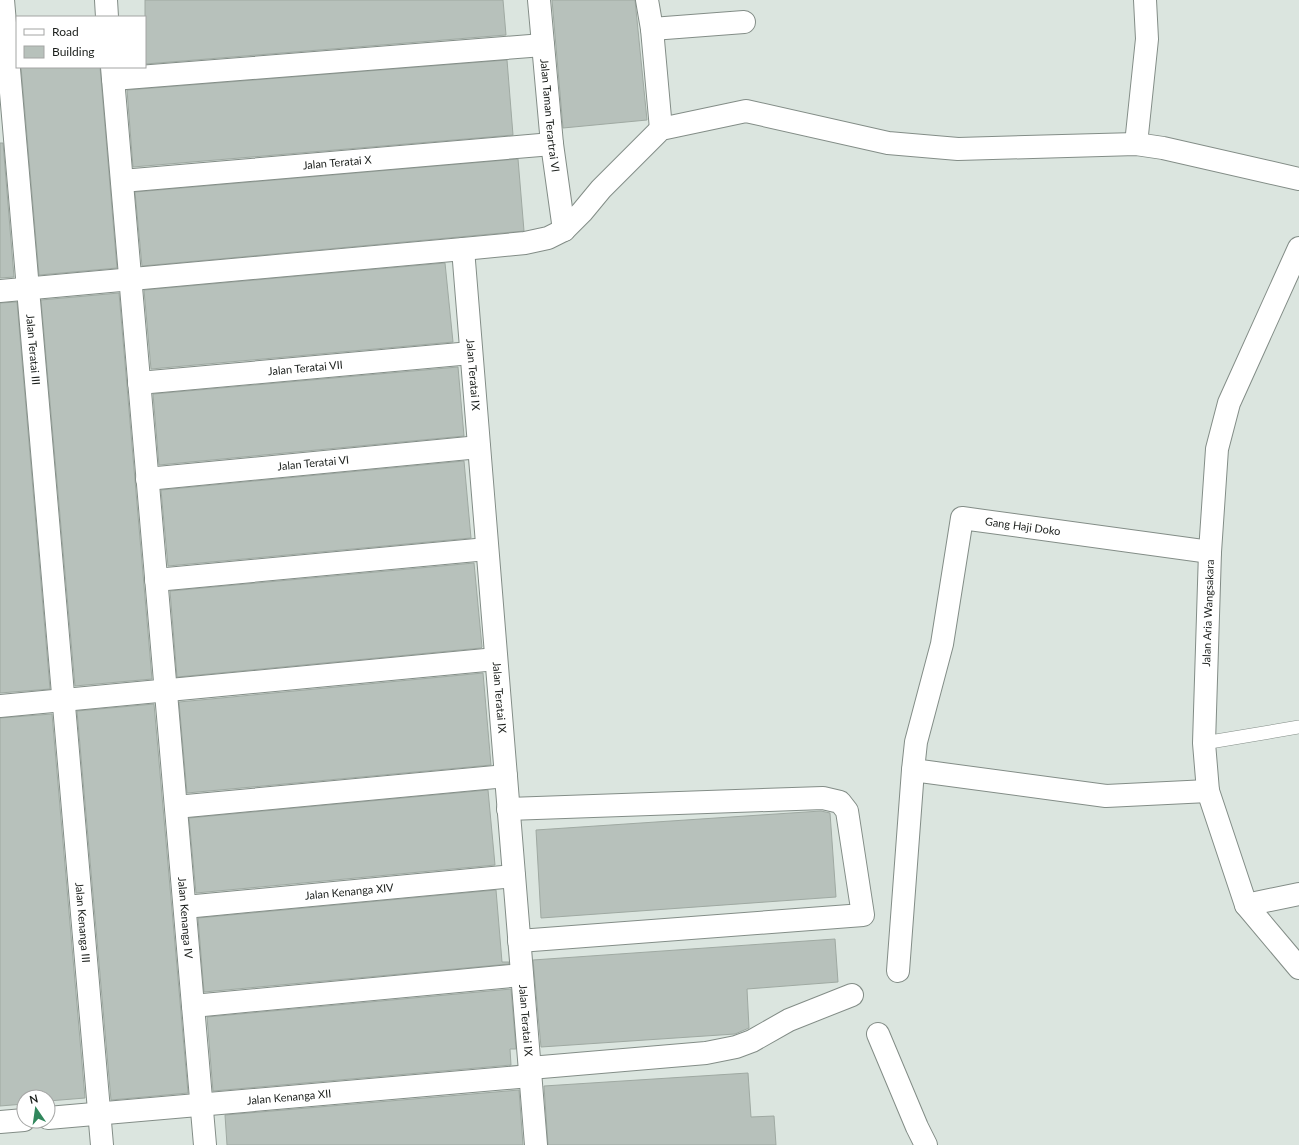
<svg xmlns="http://www.w3.org/2000/svg" width="1299" height="1145" font-family="Lato,sans-serif">
<rect width="100%" height="100%" fill="#dbe5df"/>
<path fill="#b7c1bb" stroke="#9fa9a2" d="M145,0H503L506,35L145,64Z
M552,0H635L647,120L563,128Z
M507,60L513,135L133,167L127,90Z
M21,67H100L117,268L39,275Z
M0,143H3L14,277L0,278Z
M518,159L524,231L142,266L135,192Z
M445,263L453,342L151,369L144,290Z
M119,293L152,679L75,686L41,300Z
M17,302L50,689L0,693V303Z
M458,367L464,436L159,465L153,394Z
M464,461L471,538L168,566L161,490Z
M474,563L482,647L481,648L177,677L170,591Z
M483,673L491,765L187,793L179,702Z
M154,704L188,1093L111,1100L77,711Z
M52,714L85,1098L48,1101V1097H24V1104L0,1106V718Z
M488,790L495,865L196,893L189,818Z
M821,811L830,813L836,897L541,918L536,830Z
M496,890L502,962H509V964L204,992L198,918Z
M835,939L838,982L747,989L749,1028L735,1034L541,1047L533,960Z
M511,989L516,1049H510L511,1065L213,1091L207,1017Z
M748,1073L751,1117L774,1116L776,1145H548L544,1086Z
M519,1090L523,1145H227L225,1115Z"/>
<g fill="none" stroke-linecap="round" stroke-linejoin="round">
<g stroke="#838d87" stroke-width="14">
<path id="lane" d="M1204,743L1299,727"/>
</g>
<g stroke="#838d87" stroke-width="24">
<g id="street">
<path id="s1" d="M3,0L102,1145"/>
<path d="M106,0L107,17"/>
<path id="s2" d="M539,0L552,144L564,230"/>
<path d="M647,0L652,29L661,129"/>
<path d="M652,29L744,22"/>
<path id="s3" d="M112,67L205,1145"/>
<path d="M113,79L543,45"/>
<path d="M1136,144L1147,39L1145,0"/>
<path id="s4" d="M122,181L552,144"/>
<path id="s5" d="M463,249L536,1145"/>
<path d="M0,291L463,249L525,243L548,238L564,230L582,212L601,189L661,129L746,111L888,143L958,149L1136,144L1163,148L1299,179"/>
<path id="s6" d="M139,383L471,353"/>
<path id="s7" d="M147,479L479,447"/>
<path d="M156,580L487,549"/>
<path d="M0,706L496,659"/>
<path d="M913,770L1106,796L1208,791"/>
<path d="M176,807L506,776"/>
<path d="M508,809L823,798L840,802L847,811L863,915L519,941"/>
<path d="M1246,905L1299,894"/>
<path id="s8" d="M185,907L514,876"/>
<path id="s9" d="M898,971L913,770L916,742L942,644L962,518L1210,552"/>
<path d="M193,1006L522,975"/>
<path d="M878,1034L917,1127L926,1145"/>
<path d="M530,1068L706,1053L736,1047L752,1041L789,1020L852,995"/>
<path id="s10" d="M48,1118L530,1076"/>
<path d="M0,1122L24,1120"/>
</g>
</g>
<g stroke="#838d87" stroke-width="24">
<path id="secondary" d="M1299,248L1229,403L1217,449L1210,552L1204,743L1208,791L1246,905L1299,968"/>
</g>
<use href="#lane" stroke="#fff" stroke-width="13"/>
<use href="#street" stroke="#fff" stroke-width="22"/>
<use href="#secondary" stroke="#fff" stroke-width="22"/>
</g>
<g text-anchor="middle" stroke-width="4" stroke-linejoin="round" paint-order="stroke">
<g font-size="11" fill="#1b1f1c" stroke="#fff">
<text dy="4" stroke="none"><textPath href="#s2" startOffset="116">Jalan Taman Terartrai VI</textPath></text>
<text dy="4" stroke="none"><textPath href="#s4" startOffset="216">Jalan Teratai X</textPath></text>
<text dy="4" stroke="none"><textPath href="#s1" startOffset="351">Jalan Teratai III</textPath></text>
<text dy="4" stroke="none"><textPath href="#s6" startOffset="167">Jalan Teratai VII</textPath></text>
<text dy="4" stroke="none"><textPath href="#s5" startOffset="126">Jalan Teratai IX</textPath></text>
<text dy="4" stroke="none"><textPath href="#s7" startOffset="167">Jalan Teratai VI</textPath></text>
<text dy="4" stroke="none"><textPath href="#s9" startOffset="520">Gang Haji Doko</textPath></text>
<text transform="translate(1208 613) rotate(-88)" y="4">Jalan Aria Wangsakara</text>
<text dy="4" stroke="none"><textPath href="#s5" startOffset="450">Jalan Teratai IX</textPath></text>
<text dy="4" stroke="none"><textPath href="#s8" startOffset="165">Jalan Kenanga XIV</textPath></text>
<text dy="4" stroke="none"><textPath href="#s3" startOffset="854">Jalan Kenanga IV</textPath></text>
<text dy="4" stroke="none"><textPath href="#s1" startOffset="926">Jalan Kenanga III</textPath></text>
<text dy="4" stroke="none"><textPath href="#s5" startOffset="774">Jalan Teratai IX</textPath></text>
<text dy="4" stroke="none"><textPath href="#s10" startOffset="242">Jalan Kenanga XII</textPath></text>
</g>
</g>
<rect x="16" y="16" width="130" height="52" fill="#ffffff" stroke="#a4a5a4"/>
<rect x="24" y="29" width="20" height="6" fill="#ffffff" stroke="#a4a5a4"/>
<text x="52" y="36" font-size="12" fill="#1b1f1c">Road</text>
<rect x="24" y="46" width="20" height="12" fill="#b7c1bb" stroke="#a4a5a4"/>
<text x="52" y="56" font-size="12" fill="#1b1f1c">Building</text>
<g transform="translate(36 1109) rotate(347)"><circle r="19" fill="#ffffff" stroke="#a4a5a4"/>
<path d="M0-3L7 15L0 10L-7 15Z" fill="#30875c"/>
<text y="-6" font-size="11" font-weight="bold" text-anchor="middle" fill="#1b1f1c">N</text>
</g>
</svg>
